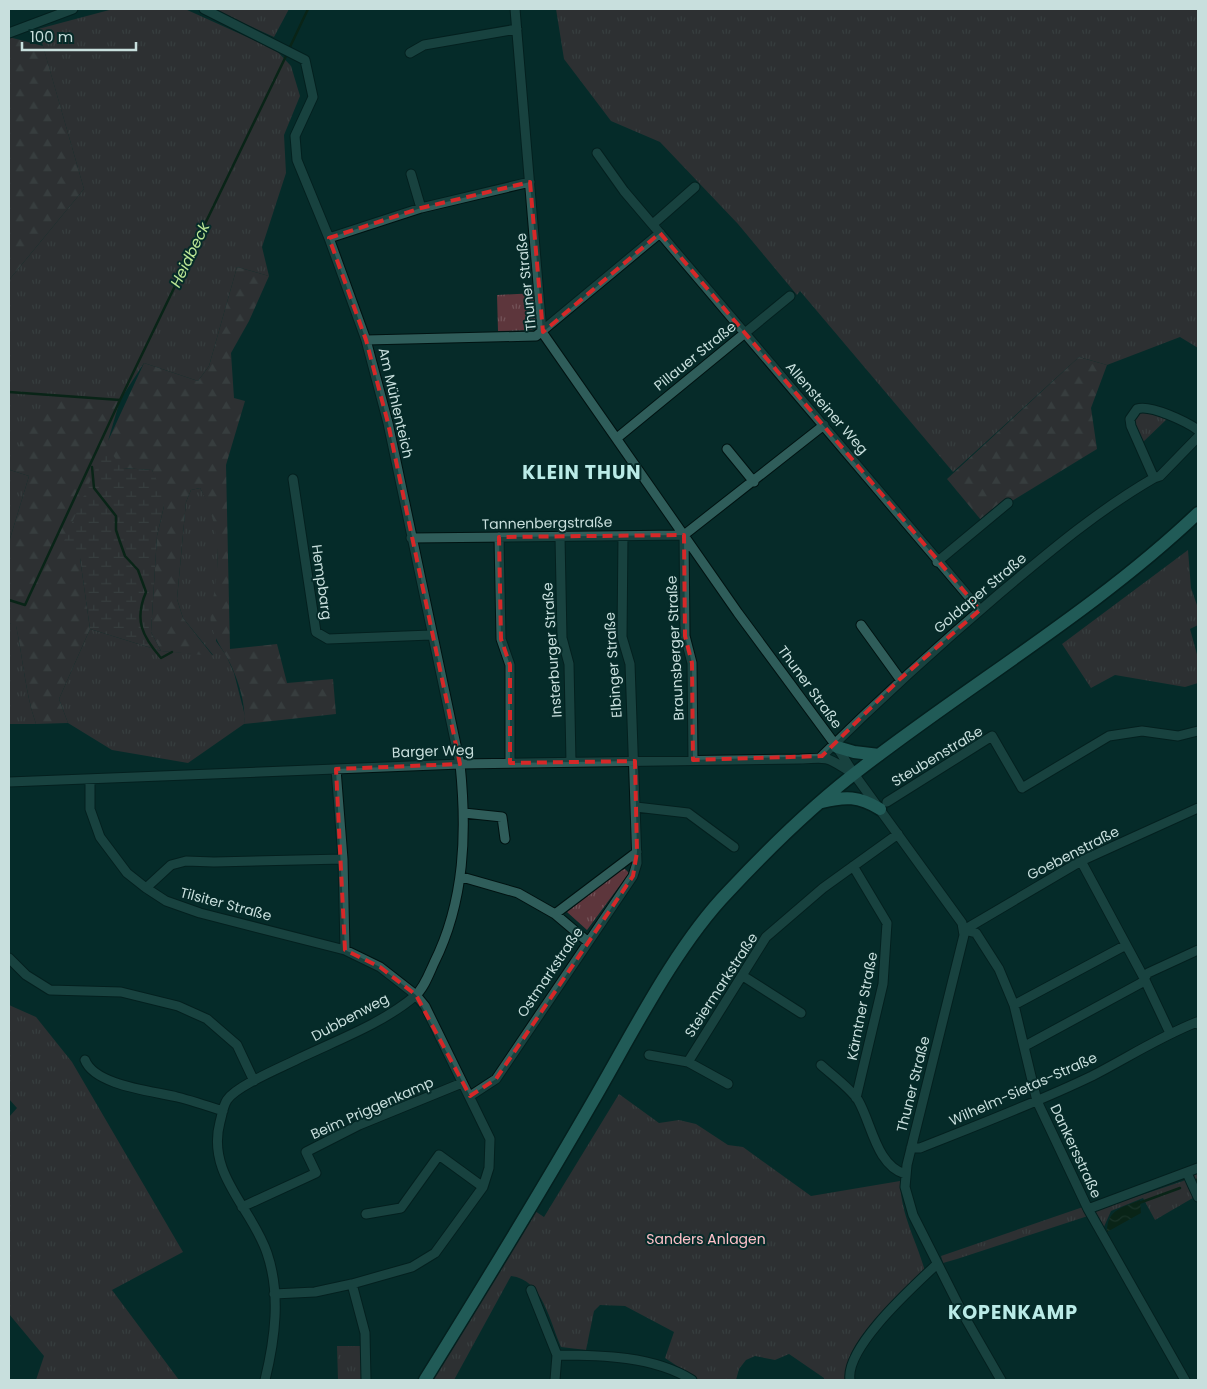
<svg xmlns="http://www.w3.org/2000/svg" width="1207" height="1389" font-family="Poppins,sans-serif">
<defs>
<pattern id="grass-tufts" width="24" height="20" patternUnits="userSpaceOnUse" patternTransform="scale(1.25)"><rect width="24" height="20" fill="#5d363c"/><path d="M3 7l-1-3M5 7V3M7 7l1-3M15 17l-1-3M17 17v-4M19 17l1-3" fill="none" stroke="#735358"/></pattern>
<pattern id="forest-firs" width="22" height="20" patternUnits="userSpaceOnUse" patternTransform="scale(1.25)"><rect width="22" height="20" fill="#5d363c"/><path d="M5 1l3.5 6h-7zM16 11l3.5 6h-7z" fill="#735358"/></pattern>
<pattern id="wetland-marsh" width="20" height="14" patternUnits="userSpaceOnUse" patternTransform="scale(1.25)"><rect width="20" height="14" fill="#5d363c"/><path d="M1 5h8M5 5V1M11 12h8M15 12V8" fill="none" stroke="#735358"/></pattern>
<pattern id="water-waves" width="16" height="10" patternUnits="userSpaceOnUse" patternTransform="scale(1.25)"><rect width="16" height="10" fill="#0e1b01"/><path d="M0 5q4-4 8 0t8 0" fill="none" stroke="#303c26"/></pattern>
</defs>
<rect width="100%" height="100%" fill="#062b29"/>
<path fill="url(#grass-tufts)" d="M113,9H185L276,50L291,66L300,96L284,135L286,173L262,247L269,276L237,267L209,366L198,381L144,363L120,400L61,396L10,470L29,476L9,542V280L84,189L38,29Z
M212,9H289L274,37Z
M556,9H1198V348L1180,337L1107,365L1079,357L953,472L800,291L797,295L738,224L660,142L611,121L564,59Z
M536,293L538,323L532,330L498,331L497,295Z
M1148,411L1167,419L1142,443L1134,420L1137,412Z
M200,488L209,504L218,537L216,641L226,655L234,673L245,716L244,724L188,763L112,750L68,723L59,699L90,629L161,651L213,655L183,618L177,599L186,502L191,490Z
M1188,550L1191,588L1198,608V625L1190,629L1198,658V683L1185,687L1115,675L1091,688L1062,644Z
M9,623L16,625C23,658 25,692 36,724H9Z
M625,869L629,873L587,930L567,912L619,871Z
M9,1005L36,1017L72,1062L183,1252L112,1290L179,1380H36L44,1356L9,1314V1117L17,1108L9,1099Z
M619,1094L659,1123L679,1120L696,1124L728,1145L743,1147L811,1196L900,1181C901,1216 916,1239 925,1271C900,1293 841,1344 846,1380H824V1378L789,1354L775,1360L755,1356L746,1360L739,1369L736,1380H698L665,1358L674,1332L625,1306L600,1305L594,1311L586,1350L561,1347C550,1322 542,1279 511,1276L454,1380H433L535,1211L544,1217Z
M1198,1173V1195L1155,1220L1143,1198L1111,1211L1103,1229L1094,1214L957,1259L943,1263L941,1256L1083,1207L1100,1209L1183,1181Z
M337,1346H362V1380H338Z"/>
<path fill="url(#forest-firs)" d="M9,37L43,46L84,189L9,280Z
M237,267L269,276L249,321L231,353L234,398L245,401L226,465L230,649L277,644L287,683L333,679L336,714L244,724C247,704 236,672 225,654C219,644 213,635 211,623C209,613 213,599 215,589C220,553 218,520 200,488L191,490L186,502L177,599L183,618L213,656L161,651L151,632L157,536L164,506L152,470L122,468L80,558L90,629L59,699L68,723L36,724C25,692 23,658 16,626L9,623V542L29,476L10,470L28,423L61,396L120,400L108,441L144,363L198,381L209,366Z
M1079,357L1107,365L1091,408L1097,449L981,520L947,479Z"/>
<path fill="url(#wetland-marsh)" d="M106,445L122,468L152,470L163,494L164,506L157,536L151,632L161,651L90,629L80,558L61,548Z"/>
<path fill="url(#water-waves)" d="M1140,1200L1141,1213L1107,1232C1107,1209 1122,1208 1140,1200Z"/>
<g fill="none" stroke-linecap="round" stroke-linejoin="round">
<path stroke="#0e1b01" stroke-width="2.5" d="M289,49L308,9
M9,392L120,400L287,54
M92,467L94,488L116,516V530L120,542L125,556L138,570L146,592C134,620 142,636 161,658L172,652
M9,600L25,605L120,400
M1197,1180L1198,1179
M1139,1203L1180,1188"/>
<g stroke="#001211" stroke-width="11">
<path id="minor" d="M204,9L305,60L313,97L295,136L297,160L329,238L366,340L388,423L460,764C467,832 465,901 434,963C429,974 424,988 415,996C383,1023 340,1039 302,1057C285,1066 237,1085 227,1100C223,1106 222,1115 220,1122C206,1174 252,1208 267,1253C281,1294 275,1339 265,1380
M515,9L542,332L738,613L837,747L854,774L962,923L964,935L907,1165L905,1187L913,1215L963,1314L1001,1380
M9,33L73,9
M410,53L424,45L517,29
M597,153L624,191L980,610
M411,174L421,208
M653,224L695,187
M329,238L421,208L530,182
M366,340L536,336L660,233
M1198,430C1187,422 1150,404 1137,409L1130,419L1131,426L1154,478L1160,476L1198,437
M617,438L790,296
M727,449L754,482
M293,479L316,632L328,639L431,635
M684,535L685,636L692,663L693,760
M684,535L824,425
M499,537L501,639L510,665V763
M560,537L562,638L569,664L571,762
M411,538L684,535
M937,562L1008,503
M861,625L900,679
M822,756C879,700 938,646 999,594C1049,552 1097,511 1154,478
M336,769L343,859L345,950
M90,779V809L100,837L127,873L146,888L166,901L200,913L345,950L380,967L416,995L425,1006L490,1139L489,1168L483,1187L435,1253L412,1267L352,1284L315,1292L274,1294
M9,782L460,764L800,759C832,757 826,757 854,774
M887,802L992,736L1022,788L1109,736L1142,731L1178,736L1198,731
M636,807L688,813L734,847
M464,813L502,817L505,839
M1081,861L1144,978L1170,1033
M853,866L887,923L883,984L856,1098
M462,877L518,893L555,914L587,941
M146,888L171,865L186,861L214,862L343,859
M555,914L637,852
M964,930L976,933L999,969L1014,1005L1037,1101L1088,1209L1185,1380
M964,930L1081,861L1198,808
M9,958L26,975L50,990L121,992L178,1006L207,1019L237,1045L254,1081
M743,976L801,1013
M1014,1005L1126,945
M1025,1046L1141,983L1148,973L1198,950
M649,1055L688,1062L728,1084
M85,1060C95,1086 154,1091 177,1097C193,1101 208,1106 223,1111
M688,1062L766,937L823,888L898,834
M821,1065C833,1076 849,1087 858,1100C872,1124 876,1165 905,1174
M470,1096L496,1079L633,876L637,863L630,664L622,637L623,536
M911,1148H920C978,1125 1036,1103 1092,1076C1127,1058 1159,1037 1197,1022L1198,1024
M1187,1173L1198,1197
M242,1207L316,1173L306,1152L359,1125L462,1083
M1088,1209L1198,1168
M366,1214L401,1208L439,1155L483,1187
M352,1284L365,1333L366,1380
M531,1290L557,1355L555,1380
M557,1355C601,1355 654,1356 692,1380
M850,1380C845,1347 914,1286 937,1264"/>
</g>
<g stroke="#001211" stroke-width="15">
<path id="primary" d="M837,747L854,752L879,755
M822,802C845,796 859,796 880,809
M425,1380C482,1288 539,1195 593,1101C632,1034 675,947 728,892C770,847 814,804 863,767C973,682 1097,609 1198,513"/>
</g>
<use href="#minor" stroke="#2f5d5a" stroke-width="9"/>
<use href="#primary" stroke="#44948f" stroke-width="12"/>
</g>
<path d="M0 0H1207V1389H0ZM530,182L543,332L660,233L980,610L900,679L822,756L693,760L692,663L685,636L684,535L499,537L501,639L510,665V763L635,761L637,852L633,876L496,1079L470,1096L416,995L380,967L345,950L336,769L460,764L388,423L366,340L329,238L421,208Z" fill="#062b29" fill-opacity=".55" fill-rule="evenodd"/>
<path fill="none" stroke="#d62828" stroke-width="4" stroke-dasharray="10 6" stroke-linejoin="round" d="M530,182L543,332L660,233L980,610L900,679L822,756L693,760L692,663L685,636L684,535L499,537L501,639L510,665V763L635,761L637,852L633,876L496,1079L470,1096L416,995L380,967L345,950L336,769L460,764L388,423L366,340L329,238L421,208Z"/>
<g text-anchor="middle" stroke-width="4" stroke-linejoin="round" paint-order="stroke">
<g font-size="14" fill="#c8dfdd" stroke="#062b29">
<text transform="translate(526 282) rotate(-96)" y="5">Thuner Straße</text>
<text transform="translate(695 356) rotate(-39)" y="5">Pillauer Straße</text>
<text transform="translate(396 403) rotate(77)" y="5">Am Mühlenteich</text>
<text transform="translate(827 408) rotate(49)" y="5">Allensteiner Weg</text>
<text transform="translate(547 523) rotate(-1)" y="5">Tannenbergstraße</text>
<text transform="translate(322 582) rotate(82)" y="5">Hempbarg</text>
<text transform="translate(980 593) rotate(-40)" y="5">Goldaper Straße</text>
<text transform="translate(675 648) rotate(-93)" y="5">Braunsberger Straße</text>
<text transform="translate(552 650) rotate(-94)" y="5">Insterburger Straße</text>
<text transform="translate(613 665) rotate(-94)" y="5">Elbinger Straße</text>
<text transform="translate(810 687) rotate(54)" y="5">Thuner Straße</text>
<text transform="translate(433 751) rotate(-2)" y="5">Barger Weg</text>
<text transform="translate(937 756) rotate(-31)" y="5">Steubenstraße</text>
<text transform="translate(1073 853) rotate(-27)" y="5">Goebenstraße</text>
<text transform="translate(226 904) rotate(15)" y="5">Tilsiter Straße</text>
<text transform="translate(550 972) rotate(-56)" y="5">Ostmarkstraße</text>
<text transform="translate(721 985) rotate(-57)" y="5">Steiermarkstraße</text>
<text transform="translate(862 1006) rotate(-79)" y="5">Kärntner Straße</text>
<text transform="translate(350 1017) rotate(-28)" y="5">Dubbenweg</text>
<text transform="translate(913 1084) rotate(-76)" y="5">Thuner Straße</text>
<text transform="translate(1023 1089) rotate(-24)" y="5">Wilhelm-Sietas-Straße</text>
<text transform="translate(372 1108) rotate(-24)" y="5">Beim Priggenkamp</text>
<text transform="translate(1076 1151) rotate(65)" y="5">Dankersstraße</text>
</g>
<g font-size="14" fill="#fec1c8" stroke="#062b29">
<text x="706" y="1244">Sanders Anlagen</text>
</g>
<g font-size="15" font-style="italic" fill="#bce795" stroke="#062b29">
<text transform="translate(190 255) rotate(-64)" y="5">Heidbeck</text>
</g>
<g font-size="19" font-weight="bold" letter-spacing="1" fill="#baebe7" stroke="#062b29">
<text x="582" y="479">KLEIN THUN</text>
<text x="1013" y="1319">KOPENKAMP</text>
</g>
</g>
<rect width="1207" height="1389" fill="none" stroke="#c8dfdd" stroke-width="20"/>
<path d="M22 42v8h114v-8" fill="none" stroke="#c8dfdd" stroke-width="2.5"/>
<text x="30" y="42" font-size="15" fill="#c8dfdd" stroke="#062b29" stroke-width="4" paint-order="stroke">100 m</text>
</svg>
